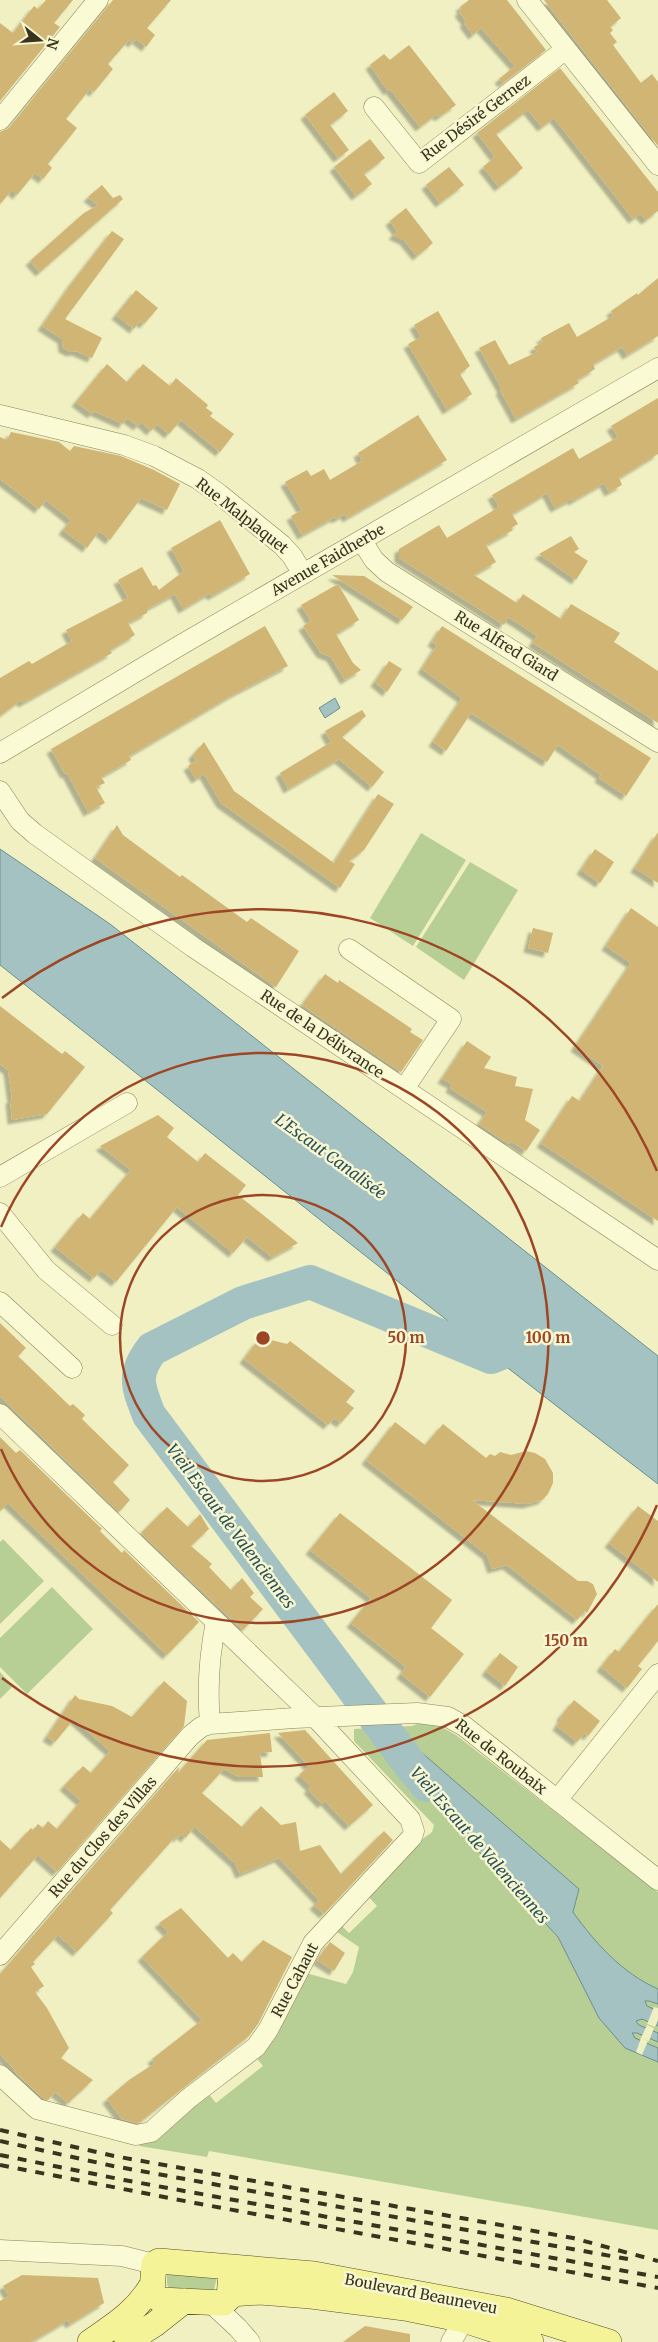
<svg xmlns="http://www.w3.org/2000/svg" width="658" height="2342" font-family="Merriweather,serif">
<defs>
<filter id="shadow"><feDropShadow dx="-4.5" dy="4.5" stdDeviation="1" flood-color="#0004"/></filter>
</defs>
<rect width="100%" height="100%" fill="#f0f0c2"/>
<path fill="#b7cf95" d="M421,833L466,860L413,946L370,918Z
M470,862L518,890L464,980L416,947Z
M3,1539L44,1581L0,1624V1542Z
M52,1587L93,1629L27,1694L0,1667V1638Z
M0,1672L13,1686L0,1699Z
M422,1722L440,1726L456,1735L658,1892V2230L209,2151L207,2157L139,2146L207,2092L216,2103L263,2066L254,2055L302,1972L346,1984L353,1972L359,1947L331,1928L339,1923L349,1933L377,1906L367,1895L416,1844L432,1832L434,1825L354,1741V1729L412,1726Z
M167,2273L217,2277L214,2290L170,2289L167,2285Z"/>
<path fill="#a4c2c2" stroke="#6b9091" d="M335,698L340,708L325,718L319,708Z
M0,849L110,924L658,1356V1484C436,1315 219,1138 0,965Z
M393,1727L400,1739L413,1745L579,1889L573,1912C595,1943 622,1973 658,1989V2004L649,2001H645L647,2006L658,2011V2026L642,2019L636,2021L639,2025L658,2033V2042L637,2033H632L635,2038L658,2048V2062L625,2048L599,2018L558,1937L407,1774L395,1742L387,1728Z"/>
<path fill="#f0f0c2" d="M654,2007L658,2008V2020L655,2027L647,2024Z
M647,2025L654,2028L649,2041L641,2038Z
M641,2038L648,2041L642,2055L636,2052Z"/>
<g fill="none" stroke-linecap="round" stroke-linejoin="round">
<path stroke="#a4c2c2" stroke-width="34" d="M427,1785L409,1763L149,1415C138,1386 132,1375 152,1349L243,1303L310,1282L491,1357L533,1340"/>
</g>
<path fill="#d0b575" filter="url(#shadow)" d="M46,0H73L54,23L60,27L0,101V23L13,33L34,6L38,9Z
M113,0H171L147,28L155,35L146,47L136,39L133,43L129,40L108,64L113,69L94,92L90,89L66,119L77,128L48,164L52,168L43,179L35,173L17,195L12,190L0,204V132L9,128Z
M469,0H507L546,50L503,83L499,79L515,66L481,28L473,35L464,23L466,21L459,12L462,10L460,7Z
M544,0H607L621,18L610,27L613,30L610,33L617,42L613,45L641,83L652,74L658,82V146Z
M409,45L456,105L439,117L437,114L420,127L390,89L388,91L370,65L384,54L390,60Z
M560,68L658,192V211L646,220L640,214L633,219L554,118L542,127L528,110L496,134L523,168L499,187L483,167L495,157L477,133Z
M334,92L348,111L330,125L349,150L338,158L305,115Z
M370,139L385,158L364,174L372,184L356,196L334,167Z
M449,167L464,185L440,203L426,185Z
M102,185L113,198L120,195L123,199L40,272L30,261L84,213L98,205L88,197Z
M406,208L433,243L417,256L404,240L393,235L397,231L390,221Z
M112,231L124,239L65,319L102,338L92,358L76,351L71,352L63,348L62,339L42,326L71,284Z
M658,278V336L627,355L622,347L593,364L595,369L577,380L579,383L516,419L500,390L502,389L479,348L495,340L509,365L537,352L534,347L543,342L541,338L569,323L577,337L613,316L611,311L637,293L638,295Z
M136,290L158,308L144,324L140,321L134,329L116,315Z
M438,311L470,366L460,374L472,394L447,410L408,344L421,337L414,325Z
M107,364L127,382L143,364L170,386L176,378L208,405L206,408L213,413L210,416L234,434L220,452L181,420L169,434L157,424L151,431L141,422L138,426L127,418L123,424L94,411L92,414L76,402Z
M658,398V454L619,478L622,485L609,492L604,483L573,501L572,499L555,508L547,493L512,514L518,524L511,528L513,530L486,545L496,562L474,575L517,603L523,594L561,619L571,604L620,633L614,642L658,671V723L533,643L537,636L521,625L508,617L504,625L399,558V549L439,525L447,538L499,507L492,495L573,448L579,459L618,437L611,426Z
M418,415L447,460L347,518L345,514L336,519L335,517L302,535L291,516L302,510L285,482L307,470L311,476L324,469L330,480L362,461L358,453Z
M11,432L59,442L70,451L74,446L121,456L154,470L180,484L167,510L141,498L110,540L99,531L87,548L63,530L71,520L46,500L39,509L0,479V437L7,440Z
M220,520L250,574L212,596L210,593L183,609L175,594L147,609V613L128,623L135,635L110,650L112,653L23,703L21,700L0,716V678L29,661L32,664L72,641L66,630L128,598L118,580L142,567L153,586L156,585L159,590L184,571L171,548Z
M571,536L579,549L574,552L588,561L576,580L539,554Z
M332,575L364,576L413,607L402,620Z
M338,584L359,620L336,634L353,663L361,670L345,680L331,657L321,653L303,626L311,621L301,605Z
M265,626L288,666L234,694L129,756L131,760L101,777L105,783L96,787L105,803L88,812L67,773L65,774L51,749Z
M442,626L651,758L626,796L599,778L601,775L558,745L547,762L471,713L446,751L433,742L462,698L422,669L437,645L432,642Z
M389,661L402,669L387,692L375,682Z
M362,710L366,716L342,737L384,772L372,787L339,759L288,789L280,773L331,742L325,731Z
M204,742L234,791L334,863L378,794L394,804L364,850L349,861L355,864L340,888L221,803L204,774L196,779L188,766L196,761L193,755Z
M117,825L123,835L180,877L182,875L247,922L251,918L299,951L276,987L95,858Z
M658,832V883L635,868Z
M595,849L614,862L600,883L581,870Z
M631,908L658,927V1221L541,1143L572,1096L580,1101L603,1066L575,1047L631,963L606,946Z
M533,928L553,933L548,953L528,948Z
M325,974L338,983L339,980L381,1008L412,1029L410,1032L423,1040L401,1072L302,1005Z
M0,1006L62,1054L65,1051L85,1067L47,1114L12,1120L10,1099H12L8,1070L0,1064Z
M467,1041L491,1057L484,1068L517,1077L515,1086L533,1089L525,1120L540,1130L526,1151L511,1141L509,1144L479,1124L487,1112L450,1088L452,1084L442,1079Z
M158,1115L174,1128L167,1137L198,1162L205,1153L246,1185L238,1195L298,1243L272,1257L247,1237L233,1253L177,1207L116,1282L101,1270L94,1278L55,1247L83,1213L90,1219L131,1170L100,1146Z
M0,1323L26,1348L18,1356L70,1406L73,1404L85,1415L82,1419L129,1465L113,1482L130,1500L119,1512L0,1396Z
M258,1340L263,1343L271,1340L287,1344L290,1341L355,1391L346,1402L354,1408L341,1423L334,1418L328,1425L244,1359Z
M395,1422L425,1445L443,1424L486,1458L490,1454L495,1456L500,1452L511,1455L526,1451L535,1453L545,1459L553,1473V1483L548,1494L542,1500L527,1504L472,1500L578,1581H587L593,1584L597,1594L587,1613L585,1611L577,1620L507,1565L492,1569L487,1555L366,1460Z
M0,1437L16,1453L20,1450L102,1529L100,1531L122,1553L124,1550L199,1622L167,1655L8,1503L0,1511Z
M638,1506L658,1521V1582L609,1543Z
M167,1507L188,1527L200,1514L209,1529L191,1546L212,1564L209,1567L231,1590L242,1578L254,1593L250,1597L263,1609L243,1630L141,1533Z
M340,1513L452,1600L431,1628L464,1654L430,1697L401,1674L406,1667L351,1623L371,1598L310,1550Z
M658,1604V1641L638,1666L642,1669L627,1688L601,1667L615,1649L619,1652Z
M500,1653L518,1667L505,1686L486,1671Z
M164,1681L187,1701L184,1726L57,1872L38,1855L0,1898V1840L11,1850L31,1828L33,1830L38,1824L43,1828L48,1821L57,1829L81,1801L64,1786L83,1766L91,1773L110,1751L74,1719L55,1742L47,1737L75,1695L79,1699L112,1706L132,1717Z
M574,1700L600,1721L588,1736L585,1733L577,1742L557,1726L562,1718L561,1716Z
M305,1730L373,1805L349,1826L325,1801L322,1804L308,1789L311,1787L299,1775L309,1766L278,1733Z
M270,1733L272,1752L260,1753L263,1777H239L224,1769L202,1793L242,1827L261,1806L281,1825L296,1822L300,1851L320,1845L341,1874L384,1831L393,1840L324,1914L314,1905L319,1900L279,1858L240,1874L235,1863L195,1827L185,1838L181,1834L178,1838L176,1836L110,1910L113,1913L77,1952L58,1935L33,1962L35,1964L31,1967L44,1986L35,1992L47,2008L69,2048L61,2058L93,2080L68,2103L55,2092L48,2100L44,2099L14,2071L15,2070L0,2054V1974L179,1767L178,1773L207,1740Z
M181,1908L228,1958L233,1953L242,1962L263,1940L292,1957L258,2024L249,2036L140,2122L136,2123L122,2119L107,2099L129,2080L155,2063L152,2059L202,2020L142,1957L168,1932L159,1923Z
M330,1942L345,1953L334,1971L317,1960Z
M22,2275L98,2278L104,2303L70,2324L68,2320L31,2342H0V2301L9,2296L3,2286Z
M365,2326L410,2334V2342H343Z"/>
<g fill="none" stroke-linecap="round" stroke-linejoin="round">
<g stroke="#8b8258" stroke-width="21">
<path id="minor" d="M527,0L658,165
M374,107L419,163L566,49
M0,120L98,0
M0,415L124,445L154,456L198,479L219,494L282,545L292,556L303,574
M362,541L374,560L387,572L658,742
M0,753L179,646L658,368
M0,791L20,821L35,834L193,947L658,1260
M349,949L451,1019L404,1089
M0,1177L127,1103
M0,1213L46,1270L112,1325
M0,1302L72,1368
M0,1414L315,1717L410,1819L414,1831L412,1837L313,1943L268,2030L256,2047L189,2098L151,2132L136,2135L37,2109L0,2075
M216,1622C209,1656 207,1689 210,1724L294,1718L417,1713L448,1717L464,1726L658,1880
M557,1800L658,1674
M0,1955L190,1736L201,1727L210,1724
M0,2250L122,2256L154,2264
M210,2302L238,2328L250,2342
M451,2342L464,2320"/>
</g>
<g stroke="#584e2c" stroke-width="26">
<path id="major" d="M229,2267L231,2273L229,2298L224,2303L160,2300L152,2292L154,2264L159,2261L314,2274L506,2310L609,2342
M230,2294L260,2292L311,2296L405,2308L464,2320L531,2342
M90,2342C116,2324 136,2312 152,2285
M127,2342L155,2324L184,2301"/>
</g>
<use href="#minor" stroke="#fafad5" stroke-width="20"/>
<use href="#major" stroke="#f5f397" stroke-width="25"/>
<path stroke="#3a331d" stroke-width="4" stroke-dasharray="9 9" stroke-linecap="butt" d="M0,2130L114,2156L573,2238L658,2261
M0,2141L113,2166L633,2260
M0,2155L124,2180L658,2277
M0,2165L195,2203L658,2288"/>
</g>
<g fill="none" stroke="#9d4625" stroke-width="2.5">
<circle cx="263" cy="1338" r="143"/>
<path d="M1 1227A285 285 0 1 1 1 1449"/>
<path d="M657 1505A428 428 0 0 1 2 1678M2 998A428 428 0 0 1 657 1171"/>
</g>
<g text-anchor="middle" stroke-width="5" stroke-linejoin="round" paint-order="stroke">
<g font-size="15" fill="#3a331d" stroke="#f7f7d2">
<text transform="translate(476 118) rotate(-37)" y="5">Rue Désiré Gernez</text>
<text transform="translate(242 516) rotate(38)" y="5">Rue Malplaquet</text>
<text transform="translate(328 560) rotate(-30)" y="5">Avenue Faidherbe</text>
<text transform="translate(506 646) rotate(32)" y="5">Rue Alfred Giard</text>
<text transform="translate(322 1034) rotate(34)" y="5">Rue de la Délivrance</text>
<text transform="translate(501 1757) rotate(38)" y="5">Rue de Roubaix</text>
<text transform="translate(103 1837) rotate(-49)" y="5">Rue du Clos des Villas</text>
<text transform="translate(295 1980) rotate(-62)" y="5">Rue Cahaut</text>
<text transform="translate(421 2294) rotate(11)" y="5">Boulevard Beauneveu</text>
</g>
<g font-size="16" font-style="italic" fill="#2b505a" stroke="#f7f7d2">
<text transform="translate(331 1156) rotate(36)" y="6">L'Escaut Canalisée</text>
<text transform="translate(231 1526) rotate(53)" y="6">Vieil Escaut de Valenciennes</text>
<text transform="translate(480 1845) rotate(49)" y="6">Vieil Escaut de Valenciennes</text>
</g>
</g>
<circle cx="263" cy="1338" r="8" fill="#9d4625" stroke="#f7f7d2" stroke-width="2.5"/>
<g font-size="15" text-anchor="middle" font-weight="bold" fill="#9d4625" stroke="#f7f7d2" stroke-width="5" stroke-linejoin="round" paint-order="stroke">
<text x="406" y="1343">50 m</text>
<text x="548" y="1343">100 m</text>
<text x="566" y="1646">150 m</text>
</g>
<g transform="translate(40 40) rotate(107)" stroke="#f7f7d2" stroke-width="4" paint-order="stroke">
<path d="M0-4L9 19L0 12L-9 19Z" fill="#3a331d"/>
<text y="-8" font-size="14" font-weight="bold" text-anchor="middle" fill="#3a331d">N</text>
</g>
</svg>
